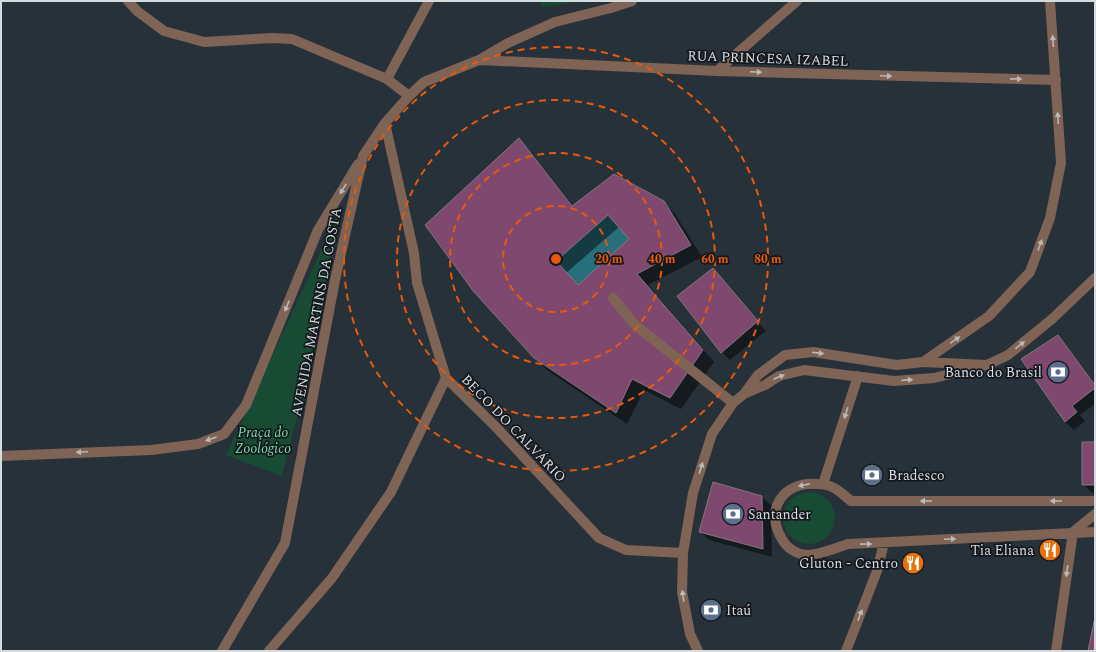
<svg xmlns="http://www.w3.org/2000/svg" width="1096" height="652" font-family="Spectral,serif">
<rect width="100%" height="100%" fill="#273139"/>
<path fill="#174b33" d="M539,1H586L543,7Z
M341,208L302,398L282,476L226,455Z
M783 518a26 26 0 1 1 52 0a26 26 0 1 1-52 0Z"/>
<path fill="#266f7b" stroke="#5a9099" d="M608,215L629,239L578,285L556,261Z"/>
<path fill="#0007" fill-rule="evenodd" d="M519,140L530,151L573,206L663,202L675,214L702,257L648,285L714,362L681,409L644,390L627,424L547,370L535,358ZM619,227L631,239L578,286L566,273Z
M713,269L766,331L730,360L722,352Z
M1058,336L1066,345L1095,384V404L1080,415L1085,421L1074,430L1065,422L1023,359Z
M1095,443V493H1092L1083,484Z
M762,497L771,505L772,557L709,540L700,532Z"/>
<path fill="#7f486f" stroke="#82767d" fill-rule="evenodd" d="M519,138L572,206L614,174L664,201L691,245L637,274L703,350L670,398L632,379L616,413L534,358L474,292L425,225ZM608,215L629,239L578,285L556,261Z
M713,268L758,321L721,353L677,296Z
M1058,335L1095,385V388L1072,406L1077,412L1065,422L1021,359Z
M1082,442H1095V485H1082Z
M713,482L762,496L763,549L699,532Z
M1095,617V651H1088Z"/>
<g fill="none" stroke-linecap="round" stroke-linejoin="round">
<path stroke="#7f6456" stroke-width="10" d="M128,1L137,11L164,31L204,42L272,38L292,39L387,79L409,96
M479,60L717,71L1056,80
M717,71L797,1
M387,79L429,1
M385,123L414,253L417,283L446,378L496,427L599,538L626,550L683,553
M613,298L634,324L733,403
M923,362L989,316L1030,272L1050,218L1061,163L1050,1
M744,394L758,375L785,355L813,352L897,365L923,362L987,365L1008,355L1052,319L1095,278
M1,456L151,450L198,444L224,434L246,405L318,230L358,164
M823,484L858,376
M1095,501H851C846,497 840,491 834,488C829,485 823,484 817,484C783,481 764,510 782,539C787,549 798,555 809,555C822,554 836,548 848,544L1095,532
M1073,532L1095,514
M222,651L285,543L335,280L363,156L385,123L409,96L424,82L479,60L508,43L555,22L611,8L632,1
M269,651L332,578L391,492L446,378
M698,651L690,634L682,592L683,553L693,493L712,434L733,403L744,394L765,385L779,376L804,370L894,381L934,378L987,365
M846,651L877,571L884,543
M1056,651L1073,532"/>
</g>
<defs><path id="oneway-solid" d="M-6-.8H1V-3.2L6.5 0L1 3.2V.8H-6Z"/></defs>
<g fill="#bbb8b7">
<use href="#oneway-solid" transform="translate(1053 41) rotate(-94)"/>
<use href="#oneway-solid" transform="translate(756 72) rotate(2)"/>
<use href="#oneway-solid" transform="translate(886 76) rotate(2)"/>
<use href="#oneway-solid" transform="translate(1016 79) rotate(1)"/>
<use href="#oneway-solid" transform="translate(1058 118) rotate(-93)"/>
<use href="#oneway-solid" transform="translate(343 189) rotate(121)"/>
<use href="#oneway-solid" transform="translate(1040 245) rotate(-70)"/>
<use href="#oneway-solid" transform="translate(287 306) rotate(112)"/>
<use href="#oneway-solid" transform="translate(955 340) rotate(-35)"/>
<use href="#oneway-solid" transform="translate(1020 345) rotate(-39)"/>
<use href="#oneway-solid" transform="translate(818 353) rotate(7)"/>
<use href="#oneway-solid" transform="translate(779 377) rotate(-23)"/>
<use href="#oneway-solid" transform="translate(907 380) rotate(-5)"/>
<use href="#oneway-solid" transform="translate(846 413) rotate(108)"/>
<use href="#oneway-solid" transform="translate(211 439) rotate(161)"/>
<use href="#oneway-solid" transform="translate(82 452) rotate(178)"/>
<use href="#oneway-solid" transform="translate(701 468) rotate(-72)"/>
<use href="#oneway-solid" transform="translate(804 485) rotate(168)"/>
<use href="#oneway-solid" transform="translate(926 501) rotate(180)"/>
<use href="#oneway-solid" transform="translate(1056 501) rotate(180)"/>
<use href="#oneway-solid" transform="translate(950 539) rotate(-3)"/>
<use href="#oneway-solid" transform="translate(866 544) rotate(-1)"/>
<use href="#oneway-solid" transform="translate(1067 571) rotate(98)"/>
<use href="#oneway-solid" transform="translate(683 596) rotate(-98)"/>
<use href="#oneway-solid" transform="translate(860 615) rotate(-69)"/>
</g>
<g fill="none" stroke="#e8590c" stroke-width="2" stroke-dasharray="7 5">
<circle cx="556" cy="259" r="53"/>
<circle cx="556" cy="259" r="106"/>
<circle cx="556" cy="259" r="159"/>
<circle cx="556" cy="259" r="212"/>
</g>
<defs>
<g id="bank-disc" transform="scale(1.15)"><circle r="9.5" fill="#5c6f8a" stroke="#14181c"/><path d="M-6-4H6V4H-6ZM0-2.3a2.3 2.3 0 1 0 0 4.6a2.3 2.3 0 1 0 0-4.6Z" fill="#fff"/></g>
<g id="restaurant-disc" transform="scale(1.15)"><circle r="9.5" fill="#e8710a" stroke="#14181c"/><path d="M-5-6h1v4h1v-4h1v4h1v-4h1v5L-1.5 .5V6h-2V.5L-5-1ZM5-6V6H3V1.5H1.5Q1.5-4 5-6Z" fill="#fff"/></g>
</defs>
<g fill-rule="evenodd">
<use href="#bank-disc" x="1058" y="372"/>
<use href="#bank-disc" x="872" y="475"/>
<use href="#bank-disc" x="733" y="514"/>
<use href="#restaurant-disc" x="1050" y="550"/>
<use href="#restaurant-disc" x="913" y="563"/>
<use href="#bank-disc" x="711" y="610"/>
</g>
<g text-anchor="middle" stroke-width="3.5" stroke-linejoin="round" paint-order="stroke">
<g font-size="14" fill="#d5dce0" stroke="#14181c">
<text transform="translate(768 58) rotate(2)" y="5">RUA PRINCESA IZABEL</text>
<text transform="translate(316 312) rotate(-79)" y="5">AVENIDA MARTINS DA COSTA</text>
<text transform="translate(514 428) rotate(46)" y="5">BECO DO CALVÁRIO</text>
</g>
<g font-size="14" fill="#d5dce0" stroke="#14181c" text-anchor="end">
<text x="1042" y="377">Banco do Brasil</text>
<text x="888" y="480" text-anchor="start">Bradesco</text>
<text x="748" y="519" text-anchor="start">Santander</text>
<text x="1034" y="555">Tia Eliana</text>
<text x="898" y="568">Gluton - Centro</text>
<text x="726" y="615" text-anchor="start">Itaú</text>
</g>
<g font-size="14" font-style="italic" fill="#7da" stroke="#14181c">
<text x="263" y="437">Praça do<tspan x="263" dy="16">Zoológico</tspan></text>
</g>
</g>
<circle cx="556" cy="259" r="6" fill="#e8590c" stroke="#14181c" stroke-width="2"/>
<g font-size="12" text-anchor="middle" font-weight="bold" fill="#e8590c" stroke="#14181c" stroke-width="3.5" stroke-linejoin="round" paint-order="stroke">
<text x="609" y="263">20 m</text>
<text x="662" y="263">40 m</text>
<text x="715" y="263">60 m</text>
<text x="768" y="263">80 m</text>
</g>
<rect width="1096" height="652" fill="none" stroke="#d5dce0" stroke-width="4"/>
</svg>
